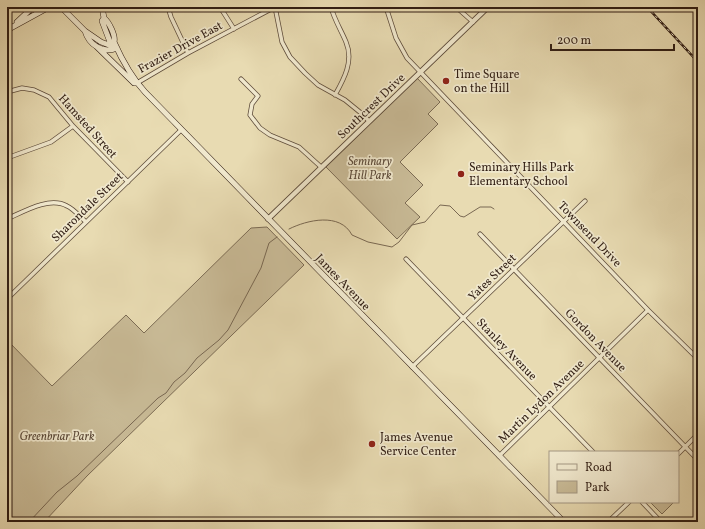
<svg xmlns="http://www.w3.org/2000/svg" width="705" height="529" font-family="Vollkorn,serif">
<rect width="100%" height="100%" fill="#e8dbb2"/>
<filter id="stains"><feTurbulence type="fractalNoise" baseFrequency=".005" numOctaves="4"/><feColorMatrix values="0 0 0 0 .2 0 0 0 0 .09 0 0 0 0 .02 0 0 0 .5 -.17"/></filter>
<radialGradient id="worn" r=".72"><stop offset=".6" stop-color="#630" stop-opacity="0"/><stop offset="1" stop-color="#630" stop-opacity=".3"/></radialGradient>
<path fill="#c9bb97" stroke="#7c6c55" d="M417,78L440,102L428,114L438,124L400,162L423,185L405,203L420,217L397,239L326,167Z
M267,227L304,265L87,476L44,522H7V340L52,386L126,315L144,333L251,228Z
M650,502H674L662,514Z"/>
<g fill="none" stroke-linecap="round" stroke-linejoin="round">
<path stroke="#796852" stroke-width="1" d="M289,229C307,220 340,212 352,235L368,242L392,247L399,242L412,225L425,222L440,205L450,206L460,216L464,217L480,207H491L494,209
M29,522L57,492L77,476L158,398L166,393L174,382L185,373L197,358L219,340L228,330L261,268L269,243L277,237"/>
<g stroke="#5e4c3b" stroke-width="5">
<path id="minor" d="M168,7L171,17L188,53
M220,7L234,29
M275,7L282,42L290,57L305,73L318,85L345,100L361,113L369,121
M331,7C334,19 341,30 346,42C354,61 344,79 335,95
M386,7L396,38L407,58L648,310L698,359
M456,7L473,22
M241,79L258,96L252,104L250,115L260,128L270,135L299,147L321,167
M137,83L188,53L275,7
M7,92L22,88L34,90L49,97L73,126L128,182
M7,158L51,142L73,126
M7,219C23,212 49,196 67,206C74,209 80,217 86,222
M480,234L698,460
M406,259L593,452
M7,299L181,130
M412,367L585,201
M678,454L698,434
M499,456L648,310
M642,502L661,522
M608,522L629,502"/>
</g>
<g stroke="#5e4c3b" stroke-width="6">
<path id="tertiary" d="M268,219L488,7"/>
</g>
<g stroke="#301d13" stroke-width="6">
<path id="secondary" d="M61,7L85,31L101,42L117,48
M102,7L104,18L102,21L110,42H114
M104,18C109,22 116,36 114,42C122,60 131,77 145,92L564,522
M17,22L33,7
M7,30L49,7
M85,31C89,45 103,54 117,48
M96,46L134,83H137"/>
</g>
<g stroke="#301d13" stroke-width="8">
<path id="motorway" d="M7,10L12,7"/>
</g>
<use href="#minor" stroke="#f0e8cd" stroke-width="3.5"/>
<use href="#tertiary" stroke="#f0e8cd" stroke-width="4.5"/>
<use href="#secondary" stroke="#f0e8cd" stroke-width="5"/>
<use href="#motorway" stroke="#e8dbb2" stroke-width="7"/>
<g stroke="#301d13" stroke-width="2.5">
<path id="rail" d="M647,7L698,62"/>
</g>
<use href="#rail" stroke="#f0e8cd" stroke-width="1" stroke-dasharray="3" stroke-linecap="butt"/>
</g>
<g fill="#8f2418" stroke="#f0e8cd" stroke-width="1.5">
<circle cx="446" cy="81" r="4"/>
<circle cx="461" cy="174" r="4"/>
<circle cx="372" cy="444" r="4"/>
</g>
<g text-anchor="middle" stroke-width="3.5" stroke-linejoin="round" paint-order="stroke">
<g font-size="12" fill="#301d13" stroke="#f0e8cd">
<text transform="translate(180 47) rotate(-29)" y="4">Frazier Drive East</text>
<text transform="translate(371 106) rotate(-44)" y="4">Southcrest Drive</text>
<text transform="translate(88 126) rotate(48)" y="4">Hamsted Street</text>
<text transform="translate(87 207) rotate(-44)" y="4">Sharondale Street</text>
<text transform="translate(590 234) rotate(46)" y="4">Townsend Drive</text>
<text transform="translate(492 277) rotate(-44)" y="4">Yates Street</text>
<text transform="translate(343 282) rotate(46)" y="4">James Avenue</text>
<text transform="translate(596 340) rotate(46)" y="4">Gordon Avenue</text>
<text transform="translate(507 349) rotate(46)" y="4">Stanley Avenue</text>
<text transform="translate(541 401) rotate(-44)" y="4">Martin Lydon Avenue</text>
</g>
<g font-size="12" fill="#301d13" stroke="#f0e8cd" text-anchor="start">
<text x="454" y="78">Time Square<tspan x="454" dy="14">on the Hill</tspan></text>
<text x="469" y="171">Seminary Hills Park<tspan x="469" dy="14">Elementary School</tspan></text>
<text x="380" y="441">James Avenue<tspan x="380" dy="14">Service Center</tspan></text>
</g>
<g font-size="12" font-style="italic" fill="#5e4c3b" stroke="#f0e8cd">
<text x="370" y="165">Seminary<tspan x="370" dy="14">Hill Park</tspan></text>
<text x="57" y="440">Greenbriar Park</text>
</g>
</g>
<rect width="705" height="529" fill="none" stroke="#e8dbb2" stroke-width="24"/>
<rect x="8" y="8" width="689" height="513" fill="none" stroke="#301d13" stroke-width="2"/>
<rect x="12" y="12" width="681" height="505" fill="none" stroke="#301d13"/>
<rect x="549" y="451" width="130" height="52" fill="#f0e8cd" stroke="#a39783"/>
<rect x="557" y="464" width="20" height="6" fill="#f0e8cd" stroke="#a39783"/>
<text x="585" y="471" font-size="12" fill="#301d13">Road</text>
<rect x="557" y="481" width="20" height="12" fill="#c9bb97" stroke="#a39783"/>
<text x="585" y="491" font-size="12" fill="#301d13">Park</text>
<path d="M551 44v6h123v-6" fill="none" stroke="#301d13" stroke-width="2"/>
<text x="557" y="44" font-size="12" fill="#301d13" stroke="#f0e8cd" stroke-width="3" paint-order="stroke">200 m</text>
<rect width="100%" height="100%" filter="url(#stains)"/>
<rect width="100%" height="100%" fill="url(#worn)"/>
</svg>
